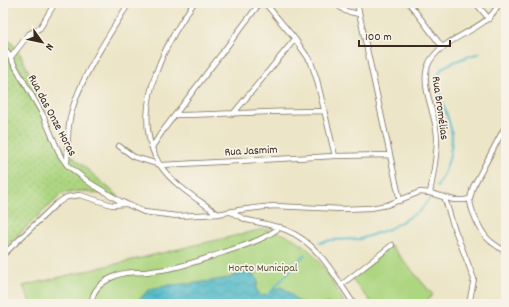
<svg xmlns="http://www.w3.org/2000/svg" width="509" height="307" font-family="Dekko,sans-serif">
<defs>
<pattern id="grass-dots" width="8" height="8" patternUnits="userSpaceOnUse"><rect width="8" height="8" fill="#add681"/><path d="M2 2h.1M6 6h.1" fill="none" stroke="#96b86f" stroke-width="1.8" stroke-linecap="round"/></pattern>
<pattern id="water-waves" width="16" height="10" patternUnits="userSpaceOnUse"><rect width="16" height="10" fill="#4bb7c6"/><path d="M0 5q4-4 8 0t8 0" fill="none" stroke="#4095a0"/></pattern>
</defs>
<rect width="100%" height="100%" fill="#f7f3e8"/>
<filter id="ink" filterUnits="userSpaceOnUse"><feTurbulence type="fractalNoise" baseFrequency=".025" numOctaves="2"/><feDisplacementMap in="SourceGraphic" scale="8" xChannelSelector="R" yChannelSelector="G"/><feConvolveMatrix kernelMatrix="1 2 1 2 8 2 1 2 1" color-interpolation-filters="sRGB"/></filter>
<filter id="wash" filterUnits="userSpaceOnUse"><feTurbulence type="fractalNoise" baseFrequency=".012" numOctaves="4" result="noise"/><feDisplacementMap in="SourceGraphic" scale="16" xChannelSelector="R" yChannelSelector="G"/><feGaussianBlur stdDeviation="0.9" result="paint"/><feColorMatrix in="noise" values="0 0 0 0 0 0 0 0 0 0 0 0 0 0 0 0 0 1.4 0 .05"/><feComposite in="paint" operator="in"/></filter>
<g filter="url(#wash)">
<rect width="100%" height="100%" fill="#ece5c7"/>
<path fill="url(#grass-dots)" stroke="#748050" d="M3,32L20,54L28,70L56,137L65,150L119,197L80,191L62,194L3,249Z"/>
<path fill="#add681" stroke="#748050" d="M263,229C310,236 323,266 345,304H31L23,286Z
M391,246L433,295L423,304H373L352,280Z"/>
<path fill="url(#water-waves)" stroke="#437072" d="M248,271C257,276 260,279 256,289L261,296C271,295 273,289 281,287L288,291L296,300L306,304H137L136,302L150,289L170,285L197,283L229,278L239,273Z"/>
<g fill="none" stroke-linecap="round" stroke-linejoin="round">
<path stroke="#4bb7c6" stroke-width="2" d="M437,187C439,182 443,177 445,171C449,161 452,146 452,135C451,119 431,82 441,70C447,62 471,56 480,53
M319,243L330,240L360,239L389,229L420,211L430,198
M267,296L305,254"/>
</g>
</g>
<g filter="url(#ink)">
<g fill="none" stroke-linecap="round" stroke-linejoin="round">
<g stroke="#796b59" stroke-width="6">
<path id="street" d="M194,3C163,46 128,114 160,165C174,186 198,199 218,214
M265,3L295,39L311,62L317,80L335,156
M335,3L345,11L359,14
M357,3L400,201
M409,3L443,48
M476,3L489,19
M3,45L43,115L60,155L67,165L90,183L120,201L144,212L177,216L218,214L239,210L273,206L342,209L371,208L387,205L420,192L430,193L454,200H464L470,199L473,187L506,125
M11,57L29,34L40,28L55,3
M233,114L295,39
M175,115C225,114 274,111 324,111
M119,146L134,157L161,165L335,156L390,155
M152,147L162,132L260,3
M67,164C68,149 67,133 70,118C78,81 109,35 129,3
M430,193C433,175 437,157 437,138C437,114 417,83 430,61C446,34 487,32 499,3
M445,199L453,225L474,279L469,304
M470,199C470,209 480,231 488,239C493,244 500,248 506,252
M231,212C236,215 242,218 247,220C261,223 274,225 286,230C319,243 335,277 354,304
M3,255L56,204L67,197L80,195L112,205L125,204
M341,285L392,245
M92,304C91,291 102,282 113,277C124,271 134,273 146,272C153,271 160,270 167,269C187,266 206,258 225,252C245,245 264,240 280,227"/>
</g>
<use href="#street" stroke="#fff" stroke-width="4.5"/>
</g>
</g>
<g text-anchor="middle" stroke-width="3.5" stroke-linejoin="round" paint-order="stroke">
<g font-size="12" fill="#3b2a1e" stroke="#f7f3e8">
<text transform="translate(441 108) rotate(82)" y="4">Rua Bromélias</text>
<text transform="translate(53 115) rotate(62)" y="4">Rua das Onze Horas</text>
<text transform="translate(251 150) rotate(-3)" y="4">Rua Jasmim</text>
</g>
<g font-size="12" fill="#585537" stroke="#f7f3e8">
<text x="263" y="271">Horto Municipal</text>
</g>
</g>
<rect width="509" height="307" fill="none" stroke="#f7f3e8" stroke-width="16"/>
<g transform="translate(42 42) rotate(123)" stroke="#f7f3e8" stroke-width="3" paint-order="stroke">
<path d="M0-3L7 15L0 10L-7 15Z" fill="#3b2a1e"/>
<text y="-6" font-size="11" font-weight="bold" text-anchor="middle" fill="#3b2a1e">N</text>
</g>
<path d="M359 40v6h91v-6" fill="none" stroke="#3b2a1e" stroke-width="2"/>
<text x="365" y="40" font-size="12" fill="#3b2a1e" stroke="#f7f3e8" stroke-width="3" paint-order="stroke">100 m</text>
</svg>
